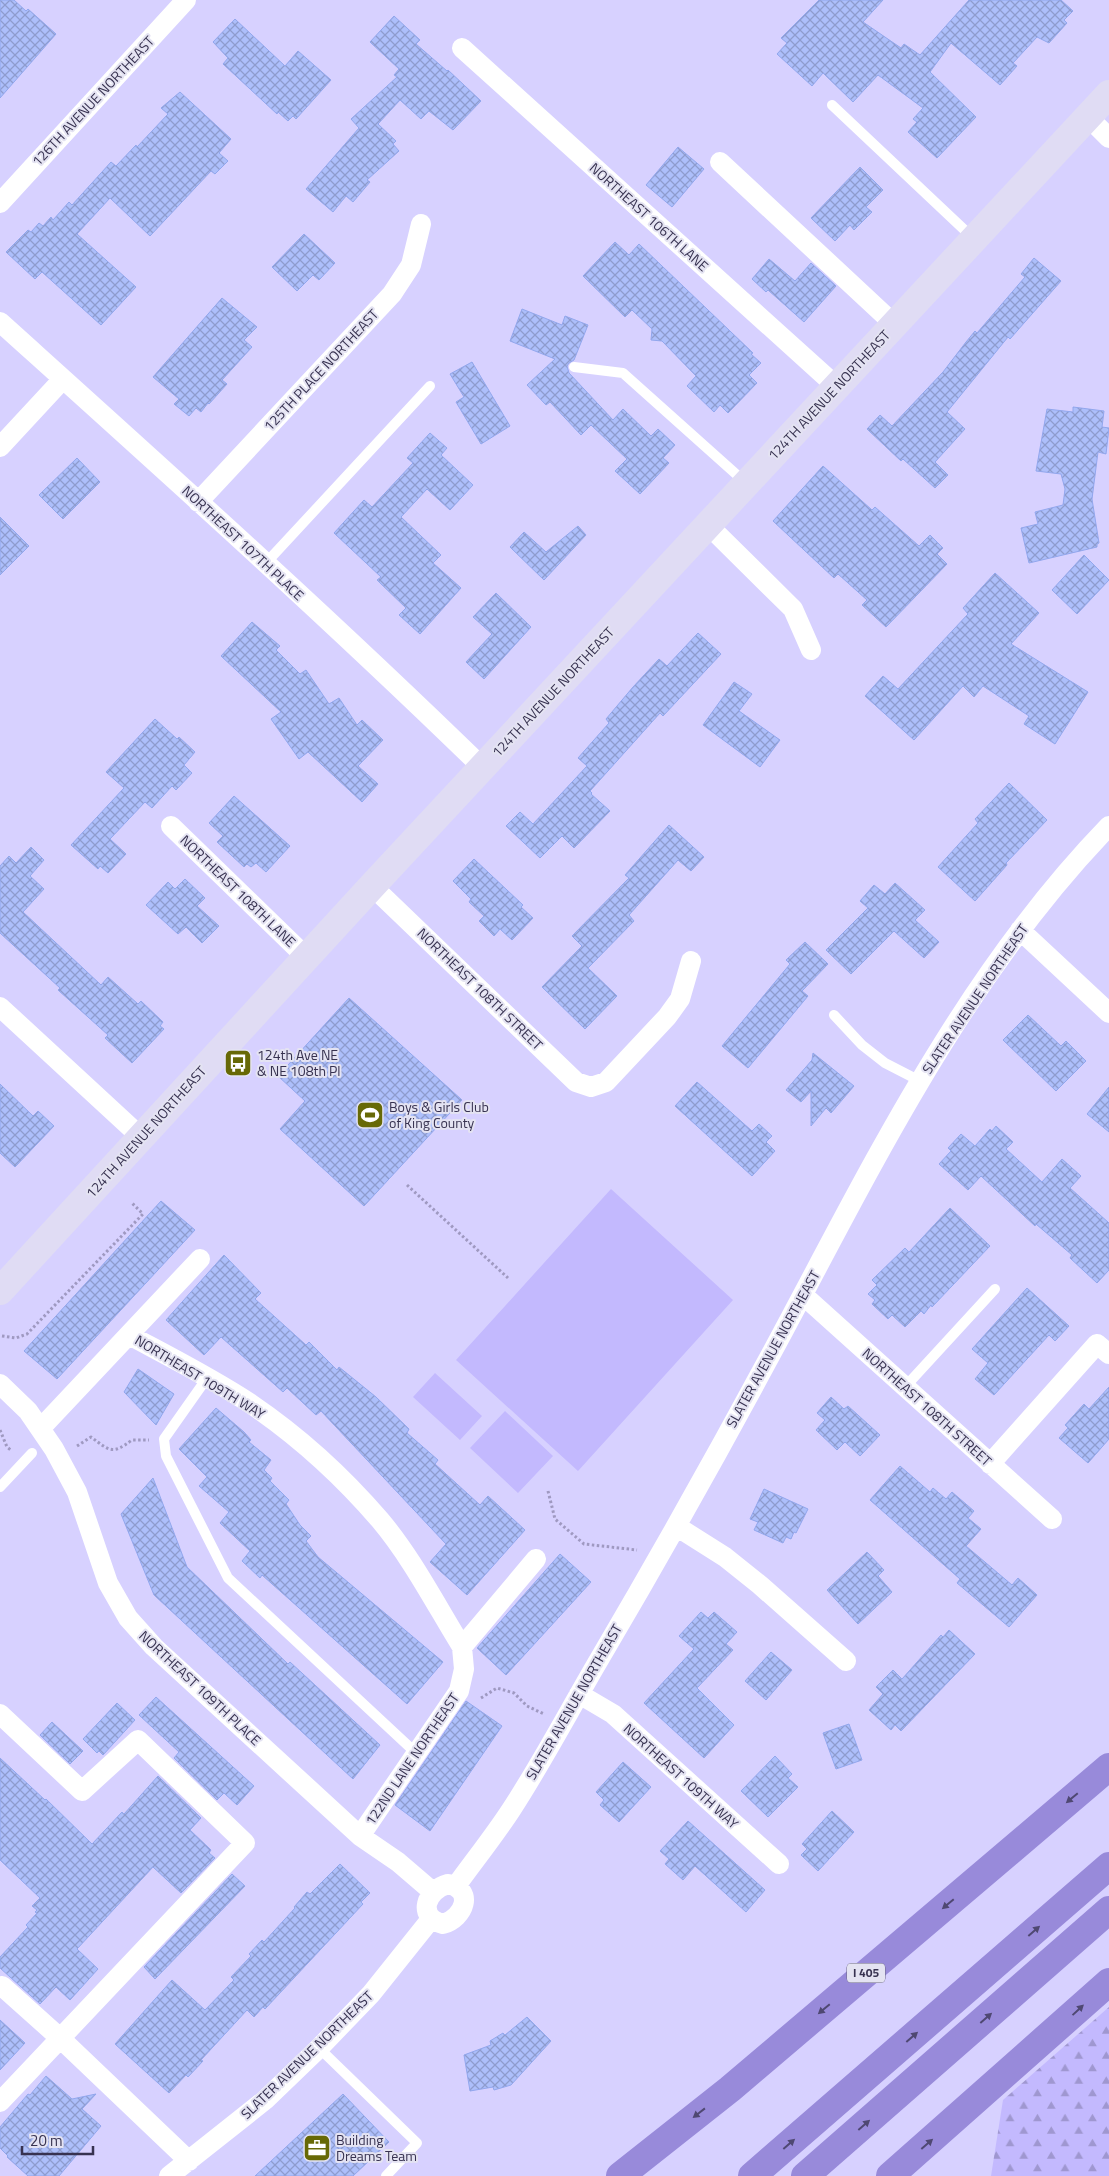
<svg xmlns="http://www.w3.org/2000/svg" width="1109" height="2176" font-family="'Titillium Web',sans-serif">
<defs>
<pattern id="forest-firs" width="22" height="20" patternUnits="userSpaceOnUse" patternTransform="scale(1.25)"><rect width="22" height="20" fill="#c3b9fe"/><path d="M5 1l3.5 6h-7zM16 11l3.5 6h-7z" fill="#9f97d0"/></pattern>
<pattern id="building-cross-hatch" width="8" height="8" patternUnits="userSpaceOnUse" patternTransform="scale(1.25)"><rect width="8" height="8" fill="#adbffb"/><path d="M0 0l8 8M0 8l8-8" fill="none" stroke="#8e9cce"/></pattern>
</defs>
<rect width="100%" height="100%" fill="#d7d1ff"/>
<path fill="#c3b9fe" d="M611,1189L733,1300L578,1471L456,1360Z
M435,1373L482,1416L460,1440L413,1397Z
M505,1411L553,1456L518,1493L470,1448Z"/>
<path fill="url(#forest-firs)" d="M1109,2007V2176H991L1003,2100Z"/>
<path fill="url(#building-cross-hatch)" stroke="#92a7ed" d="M0,0H14L26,11L28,9L56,34L0,98Z
M819,0H883L863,22L901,48L904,44L920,55L969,0H1061L1073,11L1064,20L1067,23L1049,43L1037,37L1013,63L1017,66L1000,85L951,43L930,72L976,117L937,158L908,132L917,122L913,119L923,108L878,75L853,102L823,73L812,86L777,54L787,43L781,38Z
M394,16L420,40L416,44L447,71L448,70L481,101L453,130L429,111L421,119L400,100L378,124L396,141L393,144L399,151L367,180L370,182L353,202L346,196L333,212L306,189L359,128L351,119L397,77L394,75L399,69L370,42Z
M235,19L285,66L298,51L331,80L296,119L293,116L288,121L278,112L277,114L223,64L228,58L213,42Z
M180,92L231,139L219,153L228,161L215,174L211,171L150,236L110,198L77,234L136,287L101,325L42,272L35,279L6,252L28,230L31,232L39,223L43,226L51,217L53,220L69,202L72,205L111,162L116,166L136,145L137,147L168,114L161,108Z
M678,147L704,169L672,207L646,185Z
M860,167L883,190L866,207L872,212L854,230L850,225L835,241L811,218Z
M304,234L335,263L319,280L313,275L297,291L272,267Z
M615,242L629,255L639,244L753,353L751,354L761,363L749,375L757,383L728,413L720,405L714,412L687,386L696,376L662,341L651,340L652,329L632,310L625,317L583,276Z
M1034,258L1061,281L1010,339L1008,337L947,412L965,429L935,462L948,475L935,488L903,459L901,461L867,429L880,415L892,426L943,372L966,342L975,331L977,333L1025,277L1021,274Z
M769,259L795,281L811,263L836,286L804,322L768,290L766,292L752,279Z
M222,298L257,327L244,340L252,347L222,380L227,384L209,404L208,403L201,412L196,408L189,416L174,404L179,399L153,377Z
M522,309L562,325L565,316L588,325L574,360L569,363L567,366L569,373L613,420L623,409L651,436L658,429L675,445L663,458L669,463L640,494L615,471L627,459L591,425L581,435L550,402L546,405L527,385L555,359L510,341Z
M472,362L510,426L481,444L456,402L464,397L450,374Z
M1073,407L1104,411L1102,427L1109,428L1106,454L1098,452L1092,499L1099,543L1097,544V547L1029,563L1021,528L1038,524L1035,512L1063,505L1065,489L1061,474L1036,471L1047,409L1073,412Z
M430,433L447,448L441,455L473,485L450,510L427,489L401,517L441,555L433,563L461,588L420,634L399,615L406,608L377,580L381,577L334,533L364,500L372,507L413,463L407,458Z
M77,458L100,482L63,519L39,495Z
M823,466L872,510L875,507L919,546L930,535L943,548L937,554L947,564L886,627L862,605L867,600L838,574L834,578L773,521Z
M0,517L29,546L0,575Z
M578,526L586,535L544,580L510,547L524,532L546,552Z
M1084,555L1109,580L1077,614L1052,590Z
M995,573L1039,613L1011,644L1088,692L1055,744L1024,724L1029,716L983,686L974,697L963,686L914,740L865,696L883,676L898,689L968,614L963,608Z
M496,593L531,627L484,679L466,662L492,634L473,617Z
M252,622L280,646L276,650L300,674L306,670L329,704L339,698L357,725L362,720L383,740L358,766L378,784L362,802L308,752L299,759L271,719L281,712L221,656Z
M698,633L721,654L663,716L660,713L590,791L592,793L591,794L610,811L574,848L562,836L540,858L506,826L520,812L533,824L587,766L578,758L609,723L606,719L633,687L659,659L667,666Z
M734,682L752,694L739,711L780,740L760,767L703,725Z
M155,719L177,739L179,737L195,752L184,765L192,773L176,790L172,786L152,808L145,802L110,839L126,854L108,873L100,866L98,869L71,845L124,788L106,772Z
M1009,783L1047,820L1006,863L1007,865L975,901L938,867L978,823L975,819Z
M234,796L290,846L266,872L256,863L251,867L247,864L244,867L217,842L223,836L209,823Z
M669,825L704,857L691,871L678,860L629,915L634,921L588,968L617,996L585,1029L542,987L582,946L572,936L629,878L625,875Z
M31,847L44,860L30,876L44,889L23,912L101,985L108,977L138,1004L141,1001L163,1022L160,1026L164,1029L132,1063L105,1038L108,1035L58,990L60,988L0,933V866L9,856L16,863Z
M474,859L523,905L521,907L533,918L512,940L500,929L494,936L479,921L484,916L469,902L471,899L453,881Z
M185,879L205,898L197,906L219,926L202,943L186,927L178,934L146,905L168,882L175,889Z
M895,883L925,910L915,920L939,942L924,958L894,931L851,974L826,950L868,908L860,901L874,885L885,894Z
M805,942L828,964L802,991L808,996L748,1068L722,1046L790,964L786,960Z
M349,998L462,1100L364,1206L280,1129L305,1101L278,1076Z
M1028,1015L1061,1046L1066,1041L1086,1061L1056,1091L1003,1040Z
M813,1053L854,1086L831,1113L826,1108L811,1126V1091L801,1102L786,1090L812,1060Z
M697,1082L752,1131L759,1124L772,1136L766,1142L775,1151L752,1176L675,1106Z
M0,1084L33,1116L38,1111L54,1126L15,1167L0,1153Z
M1109,1087V1132L1087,1114Z
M996,1126L1013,1142L1006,1149L1042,1182L1062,1159L1081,1176L1070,1188L1109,1223V1270L1097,1283L1070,1258L1072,1255L1036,1224L1035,1226L981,1176L968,1190L939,1164L951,1151L948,1148L961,1134L975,1146L990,1129L992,1131Z
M161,1201L195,1230L57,1379L24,1351Z
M950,1208L990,1246L932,1307L931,1305L924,1314L921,1311L905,1327L892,1315L888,1319L872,1304L875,1300L868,1294L877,1285L872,1280L905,1248L909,1252Z
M224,1255L261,1293L255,1299L306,1345L309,1342L337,1370L339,1367L376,1397L409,1429L407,1433L438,1460L435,1464L480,1505L488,1496L525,1530L467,1595L430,1562L446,1544L321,1411L316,1415L287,1388L283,1392L221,1337L204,1355L166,1320Z
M1027,1288L1069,1326L1055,1341L1049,1335L994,1395L975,1379L988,1363L972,1349Z
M138,1369L174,1394L156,1425L124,1392Z
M1109,1387V1439L1088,1463L1059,1438L1068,1428L1065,1425L1084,1404L1089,1409Z
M831,1397L844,1409L848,1406L880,1435L860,1456L845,1442L837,1450L816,1430L825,1420L817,1413Z
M216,1408L244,1432L251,1440L249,1442L271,1460L264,1470L272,1478L270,1481L289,1500L286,1504L300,1525L311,1536L306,1541L318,1557L443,1662L407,1704L262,1575L260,1578L242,1561L250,1551L220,1523L229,1512L199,1486L207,1477L179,1449Z
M900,1466L930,1492L933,1488L946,1499L952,1492L974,1511L968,1518L981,1529L966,1546L1012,1585L1018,1578L1037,1595L1009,1627L957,1583L960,1579L870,1500Z
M153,1478L187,1567L288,1664L290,1662L380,1745L353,1779L154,1595L121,1514Z
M764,1489L808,1509L796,1533L794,1532L791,1539L786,1537L783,1543L754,1530L758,1522L750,1519Z
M867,1552L884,1570L878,1576L892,1592L858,1624L827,1590Z
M560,1554L591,1582L506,1675L477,1648Z
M701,1612L708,1618L714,1612L737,1632L726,1644L733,1650L697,1688L734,1725L704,1758L644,1703L694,1649L679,1636Z
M949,1630L975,1654L901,1731L895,1725L891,1730L869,1710L883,1694L876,1687L893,1670L902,1679L941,1635L943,1637Z
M771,1652L792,1670L766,1700L745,1681Z
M156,1697L254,1786L237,1805L224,1793L217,1800L174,1758L179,1752L139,1715Z
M466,1701L502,1726L430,1831L395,1805Z
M117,1703L135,1720L103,1755L99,1751L97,1753L83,1739Z
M52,1722L83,1751L70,1764L40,1735Z
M849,1724L862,1760L836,1769L823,1733Z
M775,1756L792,1774L788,1778L798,1787L768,1817L741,1791Z
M0,1758L45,1800L46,1799L92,1844L122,1812L124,1814L158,1776L201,1818L190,1830L211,1850L209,1853L215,1858L181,1893L153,1867L77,1949L98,1969L70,2000L56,1987L40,2004L0,1968V1957L28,1927L26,1925L37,1913L35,1912L37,1910L32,1906L40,1898L0,1860Z
M623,1762L651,1787L619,1822L600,1805L604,1800L596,1792Z
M832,1811L854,1832L818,1871L801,1855L807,1849L802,1844Z
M688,1821L765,1890L746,1912L695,1866L683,1880L665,1864L669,1859L660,1851Z
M340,1864L370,1893L361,1902L363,1904L265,2009L263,2007L254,2017L247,2010L201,2060L203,2061L188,2077L186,2075L169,2093L115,2044L172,1980L205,2010L234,1980L231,1977L251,1956L249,1954L262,1940L264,1942L295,1908L294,1907L307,1892L310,1894Z
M232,1874L245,1886L155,1979L144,1967Z
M527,2017L551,2041L511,2085L494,2090L493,2087L470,2091L464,2055L491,2045L490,2041L503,2033L505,2035Z
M0,2020L25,2043L0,2070Z
M46,2076L72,2099L96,2094L82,2109L101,2126L59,2176H28L7,2157L8,2156L0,2148V2127L28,2094L30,2095Z
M343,2094L389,2142L353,2176H255Z"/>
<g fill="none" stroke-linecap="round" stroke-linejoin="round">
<path stroke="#9f99c1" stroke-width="3" stroke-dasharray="2.5 2.5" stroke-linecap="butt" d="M407,1185L508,1278
M2,1336L16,1338L27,1334L143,1214L132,1203
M0,1430L7,1447L12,1451
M77,1446L91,1437C110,1451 112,1455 132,1440H149
M548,1491L555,1519L584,1544L637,1550
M481,1698L497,1688L514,1693L527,1706L544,1714"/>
<path stroke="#fff" stroke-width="10" d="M832,105L973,238
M574,367L623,373L746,483
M265,564L430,386
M834,1015L862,1045L885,1063L920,1081
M207,1378L164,1439L166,1456L228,1578L416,1753
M905,1387L995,1289
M0,1487L32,1453
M319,2048L417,2143L386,2176"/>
<path stroke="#fff" stroke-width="20" d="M462,48L836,386
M1088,117L1109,138
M720,162L894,324
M0,203L186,0
M0,322C163,469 326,615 483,768
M0,447L63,379
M198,502L392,294L411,265L421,224
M708,525L793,609L811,650
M171,826L306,957
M372,886L576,1082L591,1087L606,1082L667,1017L680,999L691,961
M1020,930L1109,1013
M0,1007L142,1138
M803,1295L1052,1519
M129,1335C170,1357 212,1378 251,1404C298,1436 343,1477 380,1520C412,1558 436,1605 462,1647
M0,1384L28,1411L54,1449L77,1492L108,1583L128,1618L154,1647L360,1836L398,1862L433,1892
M40,1429L200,1259
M990,1464L1097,1344L1109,1354
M676,1526L725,1557L760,1585L846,1661
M579,1694L613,1714L779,1864
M0,1714L82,1791L138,1740L245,1843L0,2102
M360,1836L459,1691L464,1669L462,1647L536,1559
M448,1884C475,1890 464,1918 443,1924C416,1917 426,1890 448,1884Z
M456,1886C474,1861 494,1836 511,1810C543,1761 570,1709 600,1658C673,1534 743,1408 810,1281C895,1120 982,957 1109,826
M0,1988L2,1986L60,2038L189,2161
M169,2176L265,2100L319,2048L371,1994L431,1919"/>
<path stroke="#e0dcf4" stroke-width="28" d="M0,1291L372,886L1109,94"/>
<path stroke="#988ada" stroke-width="28" d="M620,2176L730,2089L1109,1767
M752,2176L1109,1866
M805,2176L1109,1910
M890,2176L1109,1982"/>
</g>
<defs><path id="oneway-solid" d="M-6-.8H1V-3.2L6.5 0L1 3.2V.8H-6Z" transform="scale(1.25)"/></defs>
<g fill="#4f4872">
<use href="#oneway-solid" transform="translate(1072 1798) rotate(140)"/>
<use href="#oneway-solid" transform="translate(948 1904) rotate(140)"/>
<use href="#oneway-solid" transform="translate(1034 1931) rotate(-41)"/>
<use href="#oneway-solid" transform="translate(824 2009) rotate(140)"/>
<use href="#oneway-solid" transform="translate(1078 2010) rotate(-43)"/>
<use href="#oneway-solid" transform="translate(986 2018) rotate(-41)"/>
<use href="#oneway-solid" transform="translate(912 2037) rotate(-41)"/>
<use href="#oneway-solid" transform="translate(699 2113) rotate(142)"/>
<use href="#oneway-solid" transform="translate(864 2125) rotate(-41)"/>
<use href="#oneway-solid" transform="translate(789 2144) rotate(-41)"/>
<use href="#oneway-solid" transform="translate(927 2144) rotate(-41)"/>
</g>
<defs>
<g id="bus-square" transform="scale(1.4375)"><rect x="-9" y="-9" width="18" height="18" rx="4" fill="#676906" stroke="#e4e3f2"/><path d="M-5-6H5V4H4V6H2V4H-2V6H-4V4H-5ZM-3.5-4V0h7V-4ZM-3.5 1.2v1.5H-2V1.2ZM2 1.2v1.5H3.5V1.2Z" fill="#fff"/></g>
<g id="stadium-square" transform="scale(1.4375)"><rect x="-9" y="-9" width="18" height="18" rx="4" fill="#676906" stroke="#e4e3f2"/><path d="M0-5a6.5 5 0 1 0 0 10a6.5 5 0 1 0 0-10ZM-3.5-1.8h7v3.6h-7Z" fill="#fff"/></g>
<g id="office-square" transform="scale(1.4375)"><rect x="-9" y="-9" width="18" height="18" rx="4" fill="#676906" stroke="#e4e3f2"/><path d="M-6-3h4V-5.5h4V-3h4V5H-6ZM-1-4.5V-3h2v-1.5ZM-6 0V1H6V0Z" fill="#fff"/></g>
</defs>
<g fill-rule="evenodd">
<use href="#bus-square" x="238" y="1063"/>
<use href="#stadium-square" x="370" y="1115"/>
<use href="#office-square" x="317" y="2148"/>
</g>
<g text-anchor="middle" stroke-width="4" stroke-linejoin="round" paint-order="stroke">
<rect fill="#e4e3f2" stroke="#6b6781" stroke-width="1" x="847" y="1963.5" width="38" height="19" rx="4"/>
<g font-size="12" font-weight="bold" fill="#373250">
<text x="866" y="1977">I 405</text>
</g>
<g font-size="14" fill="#373250" stroke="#e4e3f2">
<text transform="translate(93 101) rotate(-47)" y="5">126TH AVENUE NORTHEAST</text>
<text transform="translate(649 217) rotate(42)" y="5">NORTHEAST 106TH LANE</text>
<text transform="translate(321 370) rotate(-47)" y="5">125TH PLACE NORTHEAST</text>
<text transform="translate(829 395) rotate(-47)" y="5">124TH AVENUE NORTHEAST</text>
<text transform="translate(243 543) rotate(43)" y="5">NORTHEAST 107TH PLACE</text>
<text transform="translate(553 692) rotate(-47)" y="5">124TH AVENUE NORTHEAST</text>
<text transform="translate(238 891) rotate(44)" y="5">NORTHEAST 108TH LANE</text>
<text transform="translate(480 989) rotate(44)" y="5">NORTHEAST 108TH STREET</text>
<text transform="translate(975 999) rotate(-56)" y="5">SLATER AVENUE NORTHEAST</text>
<text transform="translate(146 1132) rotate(-48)" y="5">124TH AVENUE NORTHEAST</text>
<text transform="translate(773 1349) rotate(-61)" y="5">SLATER AVENUE NORTHEAST</text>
<text transform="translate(200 1377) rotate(31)" y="5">NORTHEAST 109TH WAY</text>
<text transform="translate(927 1407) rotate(42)" y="5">NORTHEAST 108TH STREET</text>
<text transform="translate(200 1688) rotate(43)" y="5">NORTHEAST 109TH PLACE</text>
<text transform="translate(574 1702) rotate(-60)" y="5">SLATER AVENUE NORTHEAST</text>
<text transform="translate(412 1759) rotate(-56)" y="5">122ND LANE NORTHEAST</text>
<text transform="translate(681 1776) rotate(42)" y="5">NORTHEAST 109TH WAY</text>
<text transform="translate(307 2055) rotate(-44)" y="5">SLATER AVENUE NORTHEAST</text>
</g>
<g font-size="14" fill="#373250" stroke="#e4e3f2" text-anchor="start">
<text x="257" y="1060">124th Ave NE<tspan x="257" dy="16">&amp; NE 108th Pl</tspan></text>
<text x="389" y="1112">Boys &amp; Girls Club<tspan x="389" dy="16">of King County</tspan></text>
<text x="336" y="2145">Building<tspan x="336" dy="16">Dreams Team</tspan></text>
</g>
</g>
<path d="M22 2146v8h71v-8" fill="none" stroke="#373250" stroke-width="2.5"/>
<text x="30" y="2146" font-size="15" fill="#373250" stroke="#e4e3f2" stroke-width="4" paint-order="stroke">20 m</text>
</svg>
